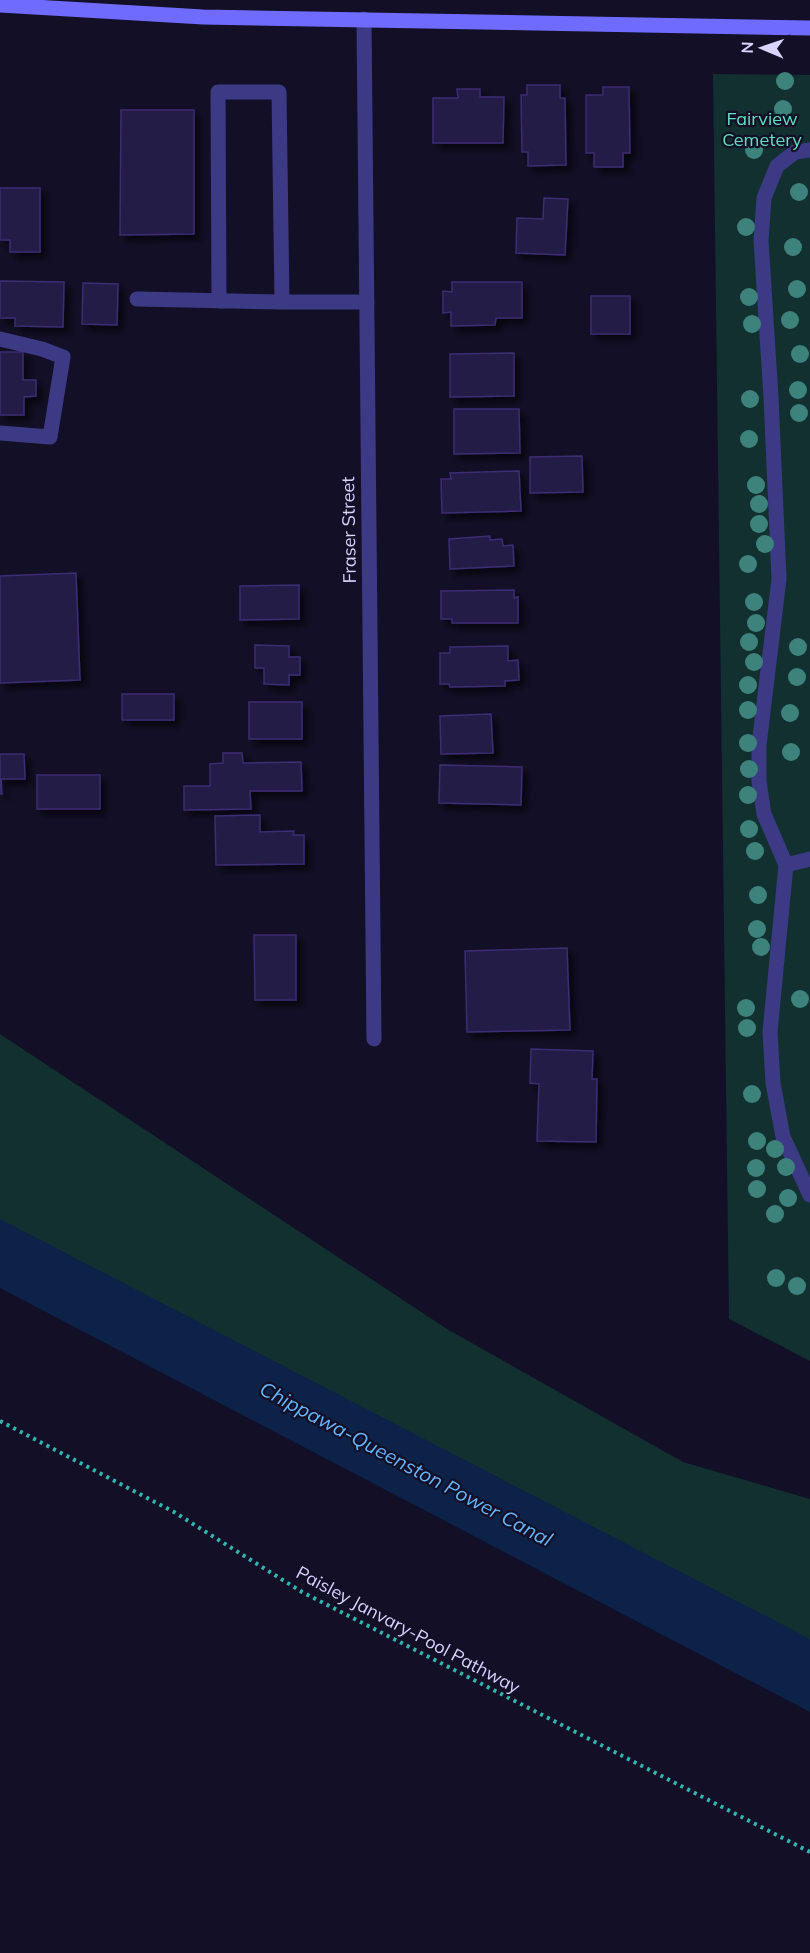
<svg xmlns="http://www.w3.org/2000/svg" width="810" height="1953" font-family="Mulish,sans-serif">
<defs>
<filter id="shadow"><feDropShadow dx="5.5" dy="5.5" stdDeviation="3" flood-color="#0009"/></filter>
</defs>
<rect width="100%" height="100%" fill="#130f26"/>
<path fill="#12302f" d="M713,74L810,75V1361L729,1319Z
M0,1034L447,1329L683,1462L810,1499V1651L0,1225Z"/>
<path fill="#0c2248" d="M0,1219L810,1639V1712L0,1288Z"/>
<path fill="#241b47" stroke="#3b2d73" stroke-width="1.5" filter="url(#shadow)" d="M527,85H560V98H565L566,165L528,166V152H522L521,95H527Z
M603,87H629L630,153H623V167H594V153H586V95H603Z
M457,89H480V97H504L503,143H433V98H458Z
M121,110H194V234L120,235Z
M0,188H40V252H10V240H0Z
M544,198L568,199L565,255L516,253L517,218L543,219Z
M0,281L64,282L63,327L15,326V318H0Z
M452,282H522V318H496L495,325L451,326V312L443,313V291L452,292Z
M83,283L118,284L117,325L82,324Z
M591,296H630V334H591Z
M0,352H23V380H36V396L24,397V415H0Z
M514,353V396L450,397V354Z
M454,409H519L520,453L454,454Z
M582,456L583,492L530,493V457Z
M519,471L521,511L442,513L441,479H451L450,473Z
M490,536V540L502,539L503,546L513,545L514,566L450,569L449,539Z
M76,573L80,680L0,683V576Z
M299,585V619L240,620V586Z
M514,590V598L518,597V623H452V619H441V591Z
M255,645L289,646V657H300V675H289V685L264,684V668H255Z
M508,646V661L518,660L519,680L505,681V686L450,687L449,684H440V653H450V647Z
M122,694H174V720H122Z
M249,702H302V739H249Z
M491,714L493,753L441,754L440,716Z
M223,753H242L243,763L301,762L302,791H250L251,809L184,810V786H210V764L223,763Z
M0,754H24L25,779H1L2,794H0Z
M440,765L522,767L521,805L439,803Z
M37,775H100V809H37Z
M260,815V832L294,831L293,835H304V864L216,865L215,816Z
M254,935H296V1000H255Z
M567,948L570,1030L467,1032L465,951Z
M531,1049L593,1051L592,1079H597L596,1142L537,1141L539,1084L530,1083Z"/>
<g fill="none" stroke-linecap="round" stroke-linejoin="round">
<path stroke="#2fb8b0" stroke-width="4" stroke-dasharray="3 4.5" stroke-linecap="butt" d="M0,1421L174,1512L302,1592L810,1852"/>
<path stroke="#3d3a85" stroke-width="15" d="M810,150L795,152L777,166L764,198L761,241L771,397L779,579L759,745V781L764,814L786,865L770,1032L773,1083L783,1137L810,1195
M137,299L282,302H367
M219,301L218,92H279L282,302
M0,339L42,349L63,357L50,437L0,433
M786,865L810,859"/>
<path stroke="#3d3a85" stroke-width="15" d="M364,19L374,1039"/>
<path stroke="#6f6bff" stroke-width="15" d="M0,5L203,17L810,28"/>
</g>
<g fill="#3d827b">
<circle cx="785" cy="81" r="9"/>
<circle cx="783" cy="109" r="9"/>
<circle cx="754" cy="150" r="9"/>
<circle cx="799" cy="192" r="9"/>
<circle cx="746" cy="227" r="9"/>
<circle cx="793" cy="247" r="9"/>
<circle cx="797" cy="289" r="9"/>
<circle cx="749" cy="297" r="9"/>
<circle cx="790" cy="320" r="9"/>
<circle cx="752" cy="324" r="9"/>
<circle cx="800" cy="354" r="9"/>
<circle cx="798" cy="390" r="9"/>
<circle cx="750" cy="399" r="9"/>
<circle cx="799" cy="413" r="9"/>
<circle cx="749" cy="439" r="9"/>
<circle cx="756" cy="485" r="9"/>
<circle cx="759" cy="504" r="9"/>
<circle cx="759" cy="524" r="9"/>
<circle cx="765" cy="544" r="9"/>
<circle cx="748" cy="564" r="9"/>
<circle cx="754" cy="602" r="9"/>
<circle cx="756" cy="623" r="9"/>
<circle cx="749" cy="642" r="9"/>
<circle cx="798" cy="647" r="9"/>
<circle cx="754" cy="662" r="9"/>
<circle cx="797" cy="677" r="9"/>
<circle cx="748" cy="685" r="9"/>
<circle cx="748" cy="710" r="9"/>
<circle cx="790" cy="713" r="9"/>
<circle cx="748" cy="743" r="9"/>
<circle cx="791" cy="752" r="9"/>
<circle cx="749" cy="769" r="9"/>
<circle cx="748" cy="795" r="9"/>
<circle cx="749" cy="829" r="9"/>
<circle cx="755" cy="851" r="9"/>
<circle cx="758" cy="895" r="9"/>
<circle cx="757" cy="929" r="9"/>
<circle cx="761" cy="947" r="9"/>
<circle cx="800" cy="999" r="9"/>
<circle cx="746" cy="1008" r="9"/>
<circle cx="747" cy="1028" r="9"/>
<circle cx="752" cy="1094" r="9"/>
<circle cx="757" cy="1141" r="9"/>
<circle cx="775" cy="1149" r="9"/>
<circle cx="786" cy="1167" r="9"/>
<circle cx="756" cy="1168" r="9"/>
<circle cx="757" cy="1189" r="9"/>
<circle cx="788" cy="1198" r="9"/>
<circle cx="775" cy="1214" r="9"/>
<circle cx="776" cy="1278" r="9"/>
<circle cx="797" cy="1286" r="9"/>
</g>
<g text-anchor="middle" stroke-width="4.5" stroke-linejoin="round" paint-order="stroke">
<g font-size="18" fill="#5fe0c0" stroke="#130f26">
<text x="762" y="125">Fairview<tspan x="762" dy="21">Cemetery</tspan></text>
</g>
<g font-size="18" fill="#d9d4ff" stroke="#130f26">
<text transform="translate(349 530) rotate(-91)" y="6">Fraser Street</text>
<text transform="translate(408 1630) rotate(28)" y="6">Paisley Janvary-Pool Pathway</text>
</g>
<g font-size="20" font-style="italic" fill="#62b6ff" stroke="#130f26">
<text transform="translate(406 1464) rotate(28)" y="7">Chippawa-Queenston Power Canal</text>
</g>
</g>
<g transform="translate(762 48) rotate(272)" stroke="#130f26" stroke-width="4.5" paint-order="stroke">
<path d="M0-4.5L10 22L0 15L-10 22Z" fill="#d9d4ff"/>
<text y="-9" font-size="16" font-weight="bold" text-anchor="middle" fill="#d9d4ff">N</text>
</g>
</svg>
